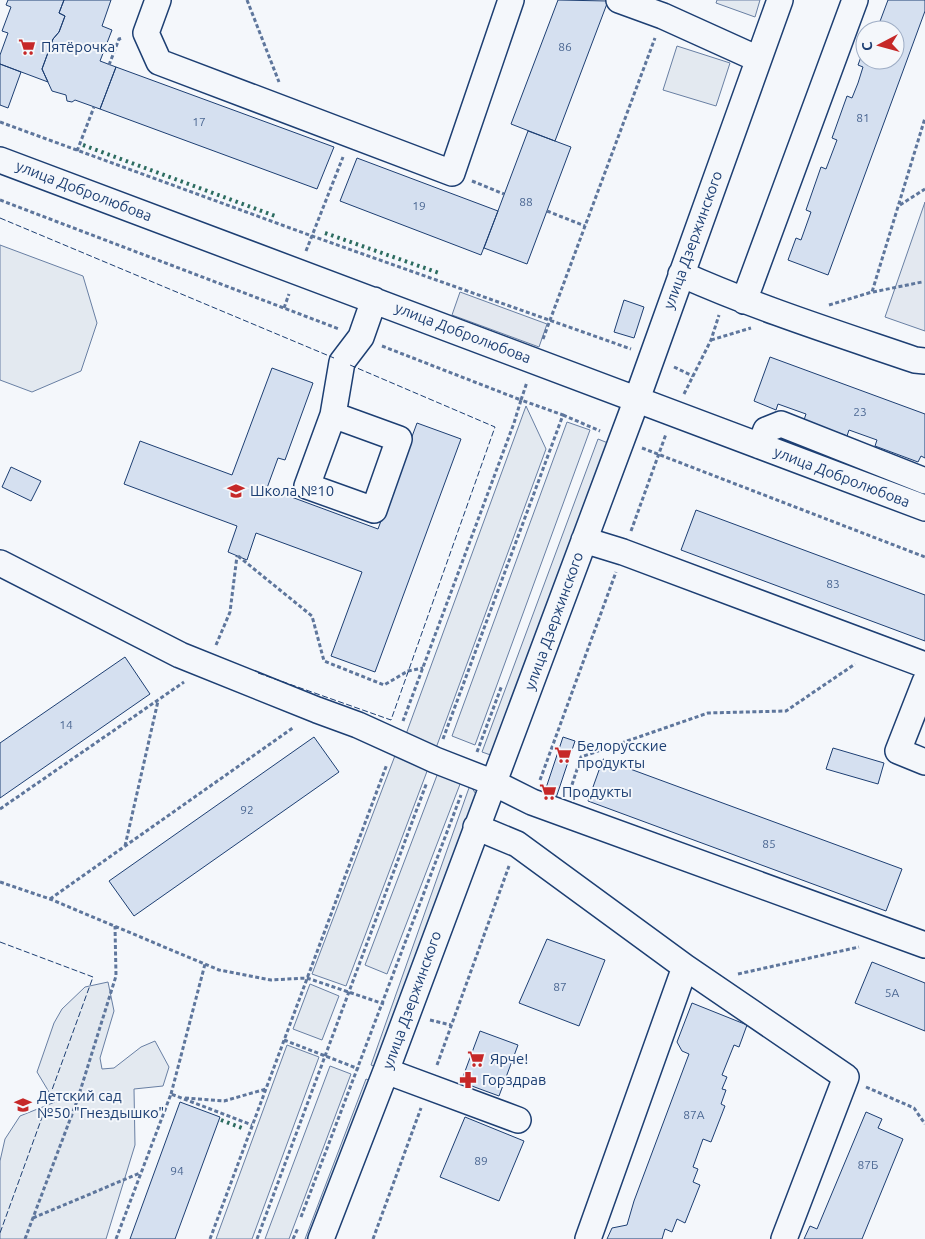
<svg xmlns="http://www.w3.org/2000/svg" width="925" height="1239" font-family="Ubuntu,sans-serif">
<rect width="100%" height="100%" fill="#f4f7fb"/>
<path fill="#e3e9f0" stroke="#687fa3" d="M717,0H760L755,17L716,3Z
M677,46L730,63L716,106L663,90Z
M0,245L83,276L97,323L81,371L32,392L0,380Z
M526,406L546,449L436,748L405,737Z
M567,422L590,430L475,745L452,736Z
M598,439L618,447L502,759L482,752Z
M396,753L429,766L346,986L312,974Z
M439,770L462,779L387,974L365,965Z
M470,785L481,802L386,1071L371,1065Z
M108,982L114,1011L100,1058L102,1069L114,1068L141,1047L155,1041L169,1067L163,1086L134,1089L135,1145L106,1239H0V1161L5,1139L20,1116L55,1102L37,1072L54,1023L62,1009L85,987Z
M310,984L339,996L322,1040L293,1029Z
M287,1045L319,1057L252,1239H216Z
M330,1066L351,1074L289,1239H265Z
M366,1079L381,1085L322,1239H305Z"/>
<path fill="#e3e8f0" stroke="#687fa3" d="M925,202V331L885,317Z
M460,292L547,324L539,347L452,315Z"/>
<path fill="#d5e0f0" stroke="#1d3f73" d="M8,0H64L59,13L65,16L59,32L53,39L42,69L48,82L0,64V55L8,33L2,31L11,7L6,5Z
M64,0H111L102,26L112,30L100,61L116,67L100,109L75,100L72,102L67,101L66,95L52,91L42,69L53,39L59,32L65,16L59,13Z
M558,0L608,1L555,141L511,124Z
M888,0H925V11L828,275L788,260L796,238L801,240L811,212L806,210L821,167L826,169L837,140L832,138L847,96L852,98L858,83L863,67L858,65L865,46V60H895V30H871L874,23L879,24Z
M0,64L21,72L8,108L0,105Z
M116,67L334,147L317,189L100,109Z
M528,131L571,147L527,264L484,248Z
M357,158L498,211L481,255L340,201Z
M624,300L644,307L634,338L614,332Z
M770,357L925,414V458L921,456L918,462L875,446L877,440L849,430L847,436L804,420L806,414L778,404L776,410L754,401Z
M272,368L313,383L285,460L278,458L267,488L378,529L417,423L461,439L375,672L331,656L362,572L256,533L247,560L228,552L237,526L124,484L140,441L232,475Z
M11,467L41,481L31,501L2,487Z
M696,510L925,595V641L681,550Z
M125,657L150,694L0,798V743Z
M314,737L339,772L134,916L109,881Z
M563,737L575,741L555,801L543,797Z
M833,748L884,763L878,784L826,769Z
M603,759L902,869L886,911L588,801Z
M547,939L605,960L579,1026L519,1003Z
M872,962L925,983V1031L855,1003Z
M692,1003L747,1025L739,1047L734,1045L722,1075L727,1077L722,1089L726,1090L721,1104L725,1106L711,1142L703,1139L693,1167L698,1169L693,1182L700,1185L685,1223L677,1219L672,1232L665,1229L662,1239H607L612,1228L627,1225L634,1201L689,1054L682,1051L677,1042Z
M480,1031L518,1045L499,1096L461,1082Z
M180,1102L220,1117L175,1239H130Z
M866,1112L882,1119L878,1128L903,1139L862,1239H804L810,1226L817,1229Z
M465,1117L524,1141L499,1201L440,1177Z"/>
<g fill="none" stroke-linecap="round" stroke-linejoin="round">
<g stroke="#1d3f73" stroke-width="28">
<path id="minor" d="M158,0L146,33L159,62L452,173L511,0
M619,0L663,16L758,59
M0,160L925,508
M681,274C757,308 836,333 915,360L925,361
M744,301L855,0
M333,415L399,439L374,510L307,486L333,415L342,362L361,337L374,300
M760,446L766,430L781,424L925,481
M584,540L623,552L925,665
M0,563L180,655L317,710L358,725L435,760L494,783L532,802L925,945
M925,682L898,751L925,762
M476,827L517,844L685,967L588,1239
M685,967L846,1077L784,1239
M386,1071L518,1120
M321,1239L386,1071L637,399L780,0"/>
</g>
<path stroke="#5e769c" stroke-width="3" stroke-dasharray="4 2.5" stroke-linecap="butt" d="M247,0L279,82
M109,65L119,39L123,38
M0,122L312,236L631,349
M77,151L94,107
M472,181L504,194
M0,200L339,329
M900,205L925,189
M547,211L585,226
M306,251L343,157
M873,292L922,282
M829,305L872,292L925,118
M284,308L289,294
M543,339L655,38
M711,340L751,328
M382,346L521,400L514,423L403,721
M674,367L693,376
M684,394L711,340L719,315
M563,415L600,431
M642,448L925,557
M631,531L666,434
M238,556L312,616L324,661L384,685L408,671L423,668
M216,645L230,612L237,556
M443,739L563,415L521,400L527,382
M477,752L502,685
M540,780L616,572
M570,791L581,757L708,713L786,711L855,664
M0,809L184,682
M125,846L158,701
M0,882L50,899L219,970L271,980L307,978L384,1004
M50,899L294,727
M738,974L859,947
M430,1020L451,1025
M284,1040L359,1069
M437,1065L509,866
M866,1087L914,1108L925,1124
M171,1094L205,964
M185,1098L224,1101L266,1089
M301,1217L461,795
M33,1218L140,1173
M25,1239L77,1101L116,976L115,926
M116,1239L171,1094L252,1125
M210,1239L387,764
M257,1239L427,782
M293,1239L298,1228
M373,1239L421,1108"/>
<use href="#minor" stroke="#f4f7fb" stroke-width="25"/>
<path stroke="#2c6c60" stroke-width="4" stroke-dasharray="2.5 4" stroke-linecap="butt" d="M83,145L278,217
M325,233L439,273
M221,1120L242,1128"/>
<path stroke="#1d3f73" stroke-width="1" stroke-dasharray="6 2.5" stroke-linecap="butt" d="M0,218L334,358
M258,673L391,720L495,427L350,365
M0,942L93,977L0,1233"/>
</g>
<defs>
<g id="supermarket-bare" transform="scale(1.35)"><path d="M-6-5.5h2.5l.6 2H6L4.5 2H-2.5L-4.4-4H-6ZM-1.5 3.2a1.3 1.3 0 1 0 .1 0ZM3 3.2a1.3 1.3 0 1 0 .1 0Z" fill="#c62828" stroke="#f4f7fb" stroke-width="2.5" paint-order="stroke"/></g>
<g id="school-bare" transform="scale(1.35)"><path d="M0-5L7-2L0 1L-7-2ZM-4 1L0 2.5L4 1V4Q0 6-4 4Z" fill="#c62828" stroke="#f4f7fb" stroke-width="2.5" paint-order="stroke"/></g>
<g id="pharmacy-bare" transform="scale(1.35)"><path d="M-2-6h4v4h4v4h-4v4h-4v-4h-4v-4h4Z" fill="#c62828" stroke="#f4f7fb" stroke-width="2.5" paint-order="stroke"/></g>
</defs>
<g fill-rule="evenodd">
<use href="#supermarket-bare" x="27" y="47"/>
<use href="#school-bare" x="236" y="491"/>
<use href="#supermarket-bare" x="563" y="755"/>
<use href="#supermarket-bare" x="548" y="792"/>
<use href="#supermarket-bare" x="476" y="1059"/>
<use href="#pharmacy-bare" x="468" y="1080"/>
<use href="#school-bare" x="23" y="1105"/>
</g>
<g text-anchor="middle" stroke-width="4" stroke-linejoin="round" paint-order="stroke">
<g font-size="12" fill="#4b6792">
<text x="565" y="51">86</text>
<text x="863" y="122">81</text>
<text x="199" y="126">17</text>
<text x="526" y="206">88</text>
<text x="419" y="210">19</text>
<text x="860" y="416">23</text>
<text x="833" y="588">83</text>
<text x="66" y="729">14</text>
<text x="247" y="814">92</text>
<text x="769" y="848">85</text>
<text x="560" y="991">87</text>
<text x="892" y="997">5А</text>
<text x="694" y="1119">87А</text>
<text x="481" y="1165">89</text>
<text x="868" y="1169">87Б</text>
<text x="177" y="1175">94</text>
</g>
<g font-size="15" fill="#1d3f73" stroke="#f4f7fb" text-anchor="start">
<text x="41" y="52">Пятёрочка</text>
<text x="250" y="496">Школа №10</text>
<text x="577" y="751">Белорусские<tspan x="577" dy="17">продукты</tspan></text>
<text x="562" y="797">Продукты</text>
<text x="490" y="1064">Ярче!</text>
<text x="482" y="1085">Горздрав</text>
<text x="37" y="1101">Детский сад<tspan x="37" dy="17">№50 "Гнездышко"</tspan></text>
</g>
<g font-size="15" fill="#1d3f73" stroke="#f4f7fb">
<text transform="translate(84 191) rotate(21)" y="5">улица Добролюбова</text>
<text transform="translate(693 240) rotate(-70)" y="5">улица Дзержинского</text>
<text transform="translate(463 333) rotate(21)" y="5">улица Добролюбова</text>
<text transform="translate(842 477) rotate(21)" y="5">улица Добролюбова</text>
<text transform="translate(554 621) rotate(-70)" y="5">улица Дзержинского</text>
<text transform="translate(412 1000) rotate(-70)" y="5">улица Дзержинского</text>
</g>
</g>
<g transform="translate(880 45) rotate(264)"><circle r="24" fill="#f4f7fb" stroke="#9eadc5"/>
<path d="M0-4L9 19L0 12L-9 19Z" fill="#c62828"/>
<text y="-8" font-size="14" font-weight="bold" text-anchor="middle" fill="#1d3f73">С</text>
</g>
</svg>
